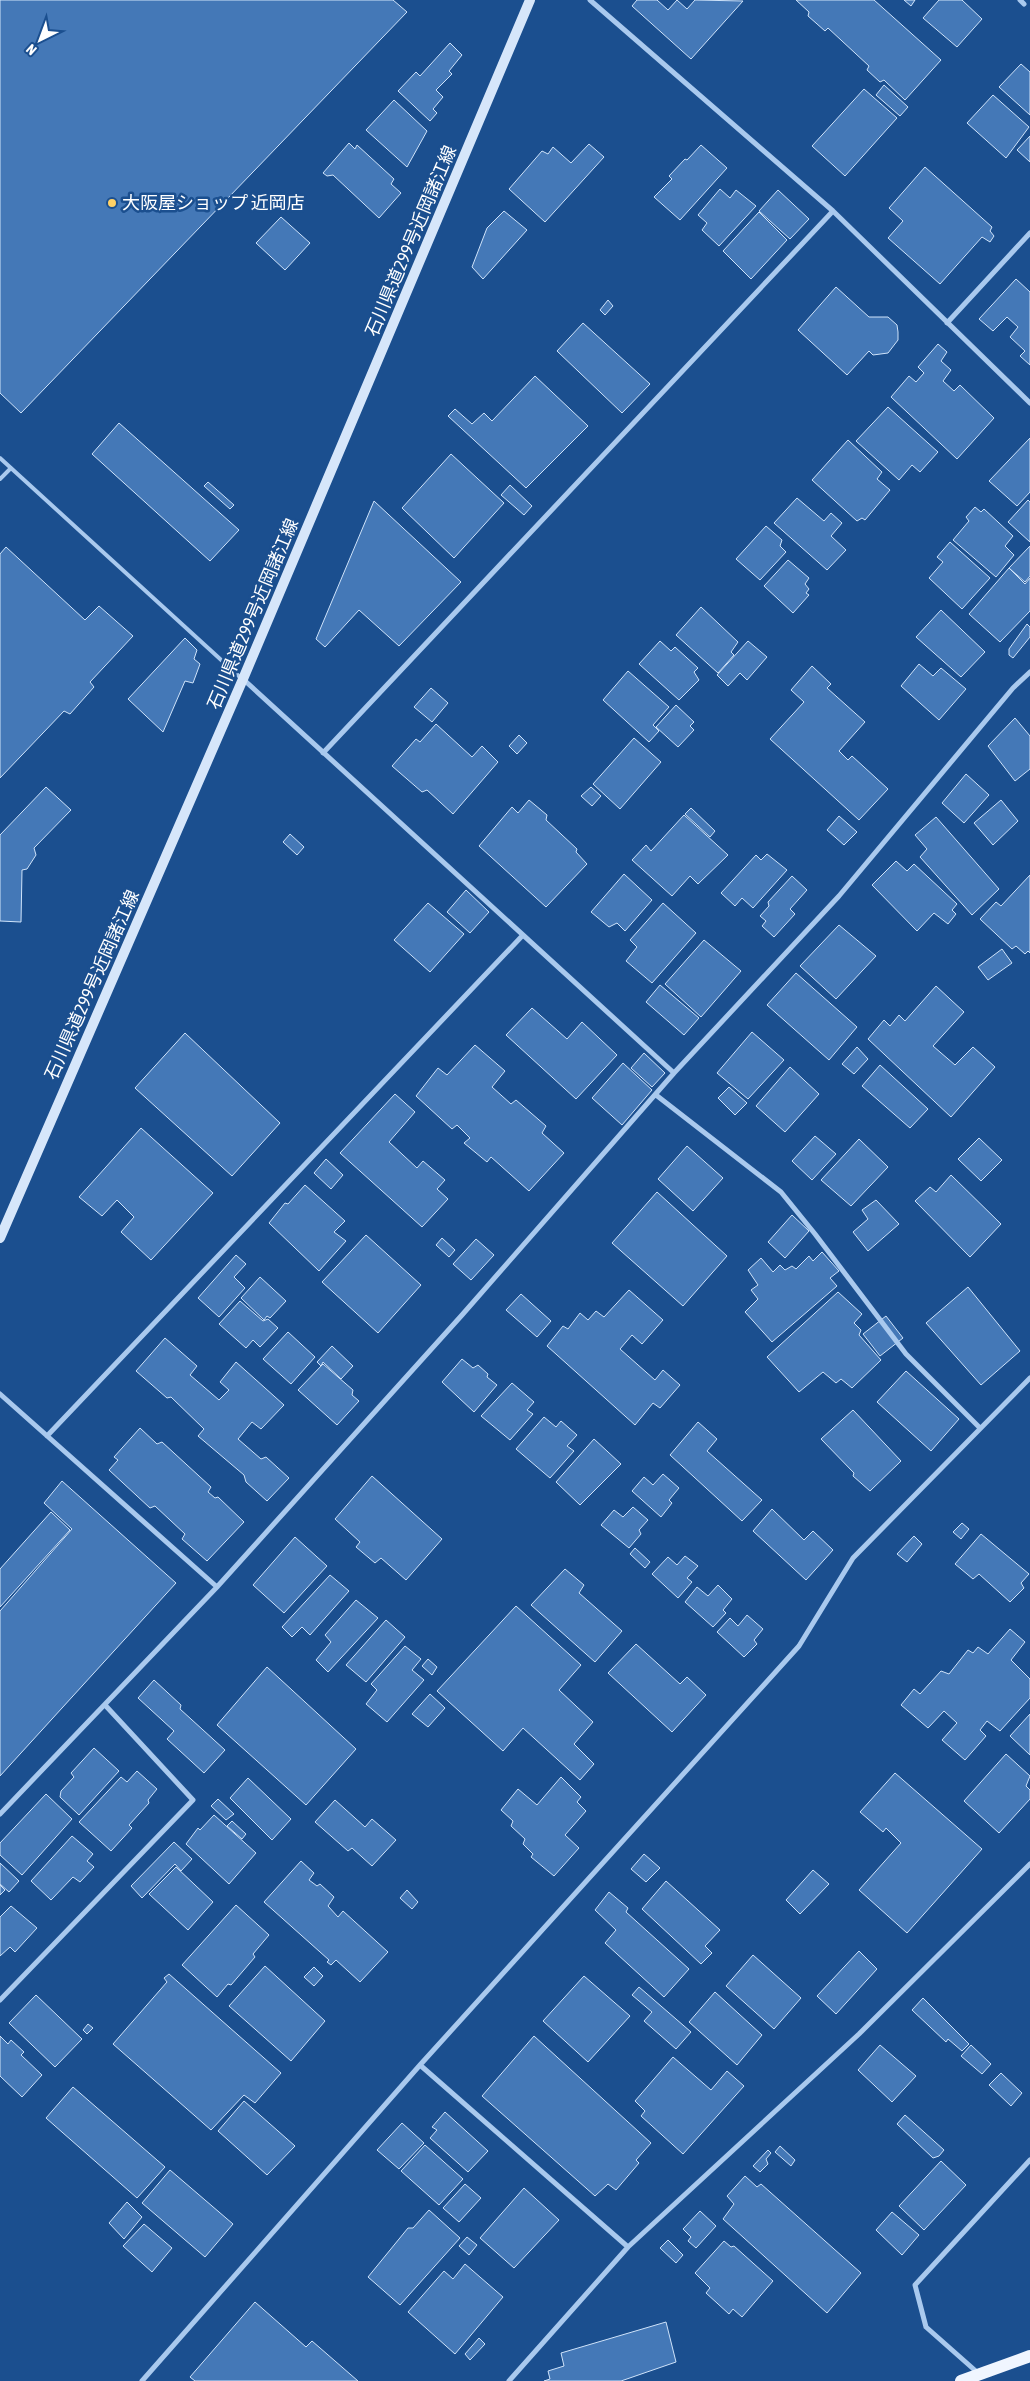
<svg xmlns="http://www.w3.org/2000/svg" width="1030" height="2381" font-family="'Asap Condensed','Noto Sans JP',sans-serif">
<rect width="100%" height="100%" fill="#1b4f8f"/>
<path fill="#4478b7" stroke="#cfe3fa" d="M0,0H393L407,12L21,413L0,393Z
M637,0H657L668,10L677,0L687,9L695,0L743,1L691,59L632,6Z
M796,0H874L941,60L905,100L884,80L880,82L867,70L869,66L828,28L825,31L808,16L809,12Z
M904,0H915L911,6Z
M939,0H962L982,19L957,47L923,18Z
M450,43L462,55L449,71L452,74L436,90L443,97L433,109L437,113L430,121L398,91L416,72L420,76Z
M1021,64L1030,72V115L999,87Z
M884,85L908,107L900,116L876,95Z
M864,89L897,118L845,176L812,146Z
M993,95L1029,127L1006,158L967,123Z
M394,100L427,131L407,167L366,130Z
M1030,136V162L1017,150Z
M349,143L355,149L357,145L394,179L391,184L401,193L379,218L333,175L327,176L323,173Z
M589,144L604,157L545,222L509,189L542,151L548,154L553,147L571,163Z
M701,145L727,168L680,220L654,197L672,179L669,176L685,159L687,160Z
M925,167L992,227L990,231L994,236L990,242L982,237L940,284L888,238L903,221L889,208Z
M720,189L730,198L736,190L756,206L719,246L702,230L707,223L698,215Z
M778,190L809,219L790,239L759,211Z
M504,211L527,230L483,279L472,267L487,228Z
M759,212L787,240L751,279L723,251Z
M281,217L310,243L285,270L256,243Z
M1016,279L1030,292V365L1020,356L1025,351L1010,337L1018,327L1007,317L993,331L979,319Z
M836,287L869,317H888L897,325L898,332V340L888,353L873,355L869,351L847,375L798,330Z
M608,300L613,306L605,315L600,310Z
M583,323L650,384L622,413L557,351Z
M938,344L947,352L941,361L951,370L943,381L954,391L960,385L994,418L957,459L891,397L909,376L916,382L924,373L918,367Z
M535,376L588,426L526,488L448,416L455,409L472,424L484,413L492,421Z
M888,407L938,452L920,472L912,465L899,480L856,441Z
M119,423L239,530L210,561L92,454Z
M1030,438V492L1017,506L989,481Z
M848,440L882,472L877,479L890,490L865,520L862,518L857,521L812,480Z
M451,454L504,503L454,558L402,508Z
M208,482L234,505L230,509L204,486Z
M510,485L532,506L524,515L501,495Z
M797,498L824,521L831,513L842,523L831,536L846,550L827,570L774,523Z
M1028,500L1030,502V542L1008,522Z
M374,501L461,582L399,646L359,610L325,647L316,639Z
M975,507L981,512L984,509L1013,536L1005,546L1014,555L996,577L953,540L969,521L966,517Z
M766,526L782,540L780,546L786,552L760,580L736,559Z
M950,542L990,578L962,609L929,578L943,562L937,557Z
M1030,546V576L1025,582L1009,568Z
M6,547L85,620L99,606L133,636L90,682L94,687L70,714L64,711L0,778V554Z
M788,560L809,578L805,584L809,589L806,593L809,595L793,613L764,586Z
M1009,568L1025,584L1030,578V611L1000,642L969,614Z
M701,607L738,642L731,652L734,655L718,673L676,635Z
M941,610L985,652L961,677L916,637Z
M1027,624L1030,627V637L1013,658L1009,655V649Z
M185,638L197,650L194,659L200,664L193,683L185,681L163,732L128,699Z
M660,641L671,651L675,647L698,668L694,672L699,680L679,700L639,664Z
M748,641L767,657L747,680L740,673L728,686L717,675Z
M919,664L933,676L941,668L966,689L939,720L901,686Z
M812,666L831,684L827,688L865,722L839,751L848,760L852,756L888,789L859,820L770,739L804,702L791,690Z
M628,671L669,707L653,725L659,731L649,742L603,700Z
M431,688L448,703L432,722L414,707Z
M676,705L694,722L690,726L694,730L678,747L656,727Z
M1015,718L1030,736V769L1015,781L988,746Z
M436,724L472,757L482,746L498,762L453,814L427,790L422,792L392,766L416,739L420,742Z
M519,735L527,743L517,754L509,746Z
M634,738L661,762L620,809L593,784Z
M966,774L989,795L964,823L942,803Z
M46,787L71,810L34,848L36,855L27,869L22,870L21,922L0,921V835Z
M591,787L601,796L592,806L581,796Z
M529,800L547,815L546,820L577,849L576,852L587,864L546,907L479,846L512,807L518,813Z
M1001,800L1018,821L993,845L974,823Z
M691,808L715,831L710,837L685,814Z
M684,815L728,855L698,884L690,876L672,896L632,860L646,845L651,851Z
M839,816L857,832L844,845L827,830Z
M936,817L999,889L972,915L920,857L927,849L915,835Z
M290,834L304,847L297,855L283,842Z
M767,854L787,870L753,908L742,898L735,906L721,893L756,855L761,860Z
M896,861L907,871L914,864L957,904L952,910L956,914L948,924L934,913L917,931L872,885Z
M624,874L652,900L625,931L617,923L609,927L591,912Z
M1030,875V953L1028,951L1025,954L1016,946L1012,949L980,919L996,902L1001,906Z
M792,876L807,890L790,909L795,914L774,937L762,926L766,921L760,916L769,906L768,902Z
M466,890L489,912L470,933L447,912Z
M428,903L464,934L430,972L394,940Z
M663,903L696,933L652,983L626,961L637,947L630,940Z
M839,925L876,956L836,999L800,966Z
M704,940L741,971L701,1017L665,984Z
M1002,949L1012,963L988,980L978,967Z
M796,973L857,1027L829,1060L767,1005Z
M660,985L699,1018L684,1035L646,1002Z
M936,986L964,1012L933,1046L955,1065L973,1047L995,1067L951,1117L868,1039L884,1020L890,1026L899,1015L905,1021Z
M532,1008L567,1039L582,1022L617,1055L576,1099L506,1035Z
M752,1032L784,1060L748,1099L717,1073Z
M185,1033L280,1123L232,1176L135,1088Z
M475,1045L505,1071L492,1087L511,1104L516,1100L546,1126L542,1133L564,1153L529,1191L491,1157L487,1162L464,1143L470,1138L457,1125L452,1129L416,1096L438,1068L447,1075Z
M857,1047L868,1059L854,1074L842,1064Z
M644,1053L665,1073L652,1087L631,1068Z
M623,1063L652,1090L622,1125L592,1098Z
M880,1065L928,1109L910,1128L862,1086Z
M790,1067L819,1094L785,1132L756,1106Z
M729,1087L747,1103L735,1115L718,1098Z
M395,1094L415,1112L389,1142L417,1168L423,1161L445,1180L437,1189L448,1199L422,1227L340,1153Z
M141,1128L213,1193L151,1260L121,1232L134,1217L117,1200L102,1216L79,1197Z
M815,1136L836,1154L812,1180L792,1161Z
M979,1138L1002,1160L981,1181L958,1159Z
M859,1139L888,1167L851,1206L821,1180Z
M687,1146L723,1178L693,1211L658,1179Z
M326,1159L343,1175L331,1189L314,1173Z
M951,1175L1001,1224L970,1257L915,1201L930,1187L936,1192Z
M305,1185L345,1221L334,1232L346,1241L319,1271L269,1223L285,1203L288,1204Z
M657,1192L727,1256L683,1306L612,1243Z
M876,1200L899,1224L868,1251L853,1232L868,1219L862,1210Z
M792,1215L809,1231L785,1258L768,1242Z
M366,1235L421,1285L378,1333L322,1282Z
M442,1238L455,1250L449,1257L436,1245Z
M476,1239L494,1255L471,1280L453,1264Z
M822,1252L839,1271L830,1278L837,1286L772,1342L745,1312L758,1299L751,1290L758,1285L748,1270L761,1258L773,1272L780,1265L785,1270L792,1266L796,1269L809,1256L813,1261Z
M236,1255L246,1264L234,1277L245,1288L219,1317L198,1298Z
M260,1277L286,1301L270,1318L267,1316L264,1320L241,1298Z
M968,1287L1020,1351L981,1385L926,1323Z
M629,1290L663,1320L642,1344L632,1335L620,1349L655,1380L663,1370L680,1385L660,1408L653,1403L635,1425L547,1346L563,1326L568,1329L580,1313L588,1320L596,1311L604,1317Z
M838,1292L862,1314L854,1323L861,1330L859,1335L881,1360L852,1388L841,1379L836,1383L823,1372L799,1392L767,1357Z
M521,1294L551,1321L537,1337L506,1310Z
M240,1301L263,1321L268,1319L278,1328L260,1347L253,1340L246,1348L219,1324Z
M886,1316L903,1338L880,1356L863,1334Z
M288,1332L315,1357L291,1384L263,1359Z
M165,1338L197,1366L190,1375L219,1400L229,1390L220,1382L236,1362L284,1405L261,1429L252,1422L238,1439L261,1459L266,1457L289,1478L267,1501L246,1482L244,1475L198,1436L204,1429L171,1397L167,1398L136,1371Z
M332,1346L353,1366L341,1379L323,1362L321,1366L317,1362Z
M462,1359L473,1368L478,1365L488,1374L487,1377L497,1385L474,1412L442,1382Z
M323,1364L353,1390L352,1395L359,1401L337,1425L298,1390Z
M906,1371L959,1419L931,1451L877,1402Z
M512,1383L534,1402L527,1410L533,1414L510,1440L481,1416Z
M853,1410L901,1461L870,1491L853,1476L854,1473L821,1439Z
M544,1417L556,1427L561,1421L577,1435L567,1446L574,1451L550,1478L516,1449Z
M698,1422L717,1439L707,1451L762,1500L742,1521L670,1455Z
M140,1428L157,1444L162,1442L211,1487L208,1492L215,1498L218,1497L244,1522L207,1561L182,1539L185,1534L155,1506L150,1508L109,1470L118,1460L114,1457Z
M594,1439L621,1464L580,1505L556,1482Z
M663,1474L679,1488L669,1500L672,1503L661,1517L632,1491L644,1477L653,1485Z
M372,1476L442,1539L406,1580L381,1558L375,1563L356,1547L360,1542L335,1519Z
M62,1481L176,1583L0,1776V1611L72,1529L44,1503Z
M633,1507L648,1520L639,1530L641,1534L629,1548L601,1525L614,1510L623,1517Z
M772,1509L804,1540L813,1531L833,1550L806,1580L753,1531Z
M51,1512L70,1530L0,1607V1569Z
M962,1523L969,1529L961,1539L953,1532Z
M981,1534L1029,1574L1021,1583L1024,1588L1010,1602L979,1574L973,1579L955,1564Z
M914,1536L922,1544L907,1562L897,1554Z
M295,1537L327,1566L284,1613L253,1585Z
M635,1548L650,1562L645,1568L630,1554Z
M685,1556L698,1566L687,1578L692,1582L678,1598L652,1574L668,1557L677,1565Z
M565,1569L584,1585L579,1593L622,1631L595,1662L531,1605Z
M330,1575L349,1591L310,1635L302,1627L292,1637L282,1627Z
M718,1585L732,1599L723,1610L726,1613L713,1627L685,1602L697,1587L708,1596Z
M356,1600L378,1618L328,1672L316,1660L331,1642L325,1635Z
M516,1606L581,1665L559,1690L593,1722L574,1744L594,1764L580,1780L523,1728L503,1751L437,1691Z
M747,1615L763,1629L754,1640L757,1644L744,1657L717,1632L730,1618L738,1626Z
M386,1620L405,1637L366,1682L346,1665Z
M1010,1629L1025,1642L1011,1660L1030,1679V1698L1000,1731L987,1721L980,1730L986,1736L965,1760L942,1740L957,1723L944,1711L928,1728L901,1705L914,1689L920,1694L941,1671L949,1674L968,1650L973,1653L978,1647L988,1654Z
M636,1644L680,1684L687,1677L706,1695L672,1732L608,1673Z
M405,1646L421,1659L412,1670L424,1680L387,1722L366,1704L377,1690L371,1684Z
M428,1659L437,1667L432,1675L422,1666Z
M267,1667L356,1749L306,1805L217,1725Z
M154,1680L181,1705L180,1709L225,1750L204,1773L167,1739L174,1731L138,1698Z
M430,1694L445,1708L428,1727L412,1714Z
M1030,1714V1755L1010,1736Z
M94,1748L119,1771L79,1815L60,1797L61,1791L74,1777L71,1773Z
M1006,1754L1030,1776L1026,1786L1030,1790V1799L999,1833L964,1801Z
M137,1771L157,1789L148,1800L149,1803L129,1825L132,1828L111,1851L79,1822L121,1777L127,1782Z
M895,1773L982,1849L907,1933L859,1890L901,1843L886,1828L883,1832L860,1812Z
M561,1777L581,1797L577,1802L586,1811L565,1835L579,1848L554,1876L531,1857L533,1854L523,1844L525,1839L511,1826L513,1821L501,1810L518,1789L537,1805Z
M248,1778L291,1819L272,1840L230,1798Z
M46,1794L72,1819L22,1875L0,1855V1843Z
M218,1799L234,1814L226,1820L211,1806Z
M335,1800L365,1827L372,1819L396,1840L372,1866L352,1848L348,1851L315,1822Z
M214,1815L256,1853L229,1884L186,1844L198,1828L200,1830Z
M232,1821L246,1834L242,1839L227,1826Z
M72,1836L93,1854L87,1861L94,1867L80,1882L73,1877L51,1900L31,1881Z
M174,1842L192,1859L181,1871L175,1864L142,1898L131,1886Z
M644,1854L660,1868L646,1882L631,1869Z
M301,1861L314,1873L309,1880L317,1886L320,1884L334,1897L328,1906L338,1917L343,1911L388,1952L360,1982L336,1960L331,1965L327,1962L329,1960L264,1902Z
M0,1863L19,1881L9,1892L0,1884Z
M176,1867L213,1902L188,1930L149,1894Z
M813,1870L829,1884L800,1914L786,1900Z
M666,1881L720,1930L705,1946L712,1953L701,1964L642,1909Z
M0,1885L5,1890L0,1895Z
M407,1890L418,1902L412,1909L400,1898Z
M609,1892L628,1908L626,1912L689,1969L664,1997L605,1943L616,1930L595,1910Z
M236,1905L269,1935L253,1954L255,1957L231,1985L228,1984L217,1997L182,1965Z
M11,1906L37,1928L15,1952L10,1947L0,1956V1917Z
M859,1951L877,1969L836,2014L817,1996Z
M753,1955L801,1998L774,2029L726,1986Z
M265,1966L325,2021L291,2061L229,2006Z
M314,1967L323,1976L314,1986L304,1977Z
M169,1974L281,2073L255,2103L244,2095L211,2130L113,2044L167,1982L164,1978Z
M584,1976L630,2016L588,2062L543,2021Z
M639,1987L691,2032L676,2049L644,2021L652,2012L632,1995Z
M715,1992L762,2035L737,2065L689,2022Z
M36,1995L82,2039L55,2067L9,2023Z
M923,1998L969,2044L962,2051L948,2039L946,2042L912,2010Z
M88,2024L93,2028L87,2034L83,2030Z
M0,2036L8,2044L11,2040L24,2052L21,2055L42,2075L22,2097L0,2076Z
M534,2036L651,2143L636,2160L639,2163L616,2190L608,2184L595,2196L482,2096Z
M880,2045L916,2076L892,2102L858,2070Z
M971,2045L991,2064L982,2074L961,2056Z
M673,2057L711,2090L727,2071L744,2086L683,2154L641,2116L645,2111L635,2101Z
M1001,2073L1022,2093L1011,2106L989,2085Z
M73,2087L165,2167L137,2198L46,2118Z
M244,2101L295,2146L267,2175L218,2131Z
M445,2112L488,2151L468,2172L430,2138L437,2130L432,2127Z
M905,2115L944,2150L939,2156L933,2158L897,2124Z
M402,2123L424,2143L399,2169L377,2150Z
M425,2145L463,2179L439,2205L401,2171Z
M780,2146L795,2160L791,2166L775,2152Z
M768,2150L771,2153L766,2159L768,2164L760,2172L753,2166Z
M941,2161L966,2185L924,2230L899,2206Z
M170,2170L233,2224L205,2257L142,2203Z
M745,2176L757,2187L761,2184L861,2273L827,2313L723,2219L734,2204L727,2196Z
M465,2184L481,2198L459,2222L443,2208Z
M524,2188L559,2220L514,2268L480,2238Z
M127,2202L142,2217L124,2239L109,2223Z
M429,2210L460,2238L400,2305L368,2277L408,2228H413Z
M700,2211L716,2226L696,2248L688,2241L691,2237L683,2229Z
M892,2212L919,2235L902,2255L876,2230Z
M144,2224L172,2248L152,2272L123,2246Z
M467,2237L477,2245L469,2255L459,2246Z
M668,2240L683,2255L676,2263L660,2248Z
M724,2241L731,2247L734,2246L773,2281L742,2317L733,2309L729,2314L706,2293L710,2288L695,2273Z
M465,2264L503,2297L455,2354L408,2312L444,2271L453,2279Z
M255,2302L306,2347L312,2341L358,2381H195L190,2377Z
M666,2322L676,2362L621,2381H544L550,2379L548,2371L564,2366L561,2353Z
M479,2338L485,2344L470,2360L465,2354Z"/>
<g fill="none" stroke-linecap="round" stroke-linejoin="round">
<path stroke="#a9c9ee" stroke-width="4" d="M0,458L242,679
M0,479L11,468"/>
<path stroke="#a9c9ee" stroke-width="5" d="M590,0L833,211L1030,403
M1020,0L1024,4
M947,323L1030,233
M243,679L674,1073
M323,753L833,211
M656,1095L781,1192L815,1234L906,1354L980,1428
M0,1394L217,1587
M47,1436L523,935
M0,1814L217,1587L462,1315L674,1073L839,896L1013,688L1030,672
M0,2000L193,1800L105,1705
M420,2065L628,2247
M978,2373L926,2327L915,2285L1030,2160
M142,2381L420,2065L799,1646L853,1558L1030,1378
M509,2381L628,2247L859,2034L1030,1864"/>
<path stroke="#d6e6fa" stroke-width="10" d="M0,1238L243,679L530,0"/>
<path stroke="#f0f6ff" stroke-width="12" d="M961,2381L1030,2356"/>
</g>
<circle fill="#ffd166" stroke="#1b4f8f" stroke-width="2" cx="112" cy="203" r="5"/>
<g text-anchor="middle" stroke-width="5" stroke-linejoin="round" paint-order="stroke">
<g font-size="18" fill="#fff" stroke="#1b4f8f" text-anchor="start">
<text x="122" y="209">大阪屋ショップ 近岡店</text>
</g>
<g font-size="18" fill="#fff" stroke="#1b4f8f">
<text transform="translate(411 241) rotate(-67)" y="6">石川県道299号近岡諸江線</text>
<text transform="translate(253 614) rotate(-67)" y="6">石川県道299号近岡諸江線</text>
<text transform="translate(92 985) rotate(-66)" y="6">石川県道299号近岡諸江線</text>
</g>
</g>
<g transform="translate(40 40) rotate(222)" stroke="#1b4f8f" stroke-width="4" paint-order="stroke">
<path d="M0-4L9 19L0 12L-9 19Z" fill="#ffffff"/>
<text y="-8" font-size="14" font-weight="bold" text-anchor="middle" fill="#ffffff">N</text>
</g>
</svg>
